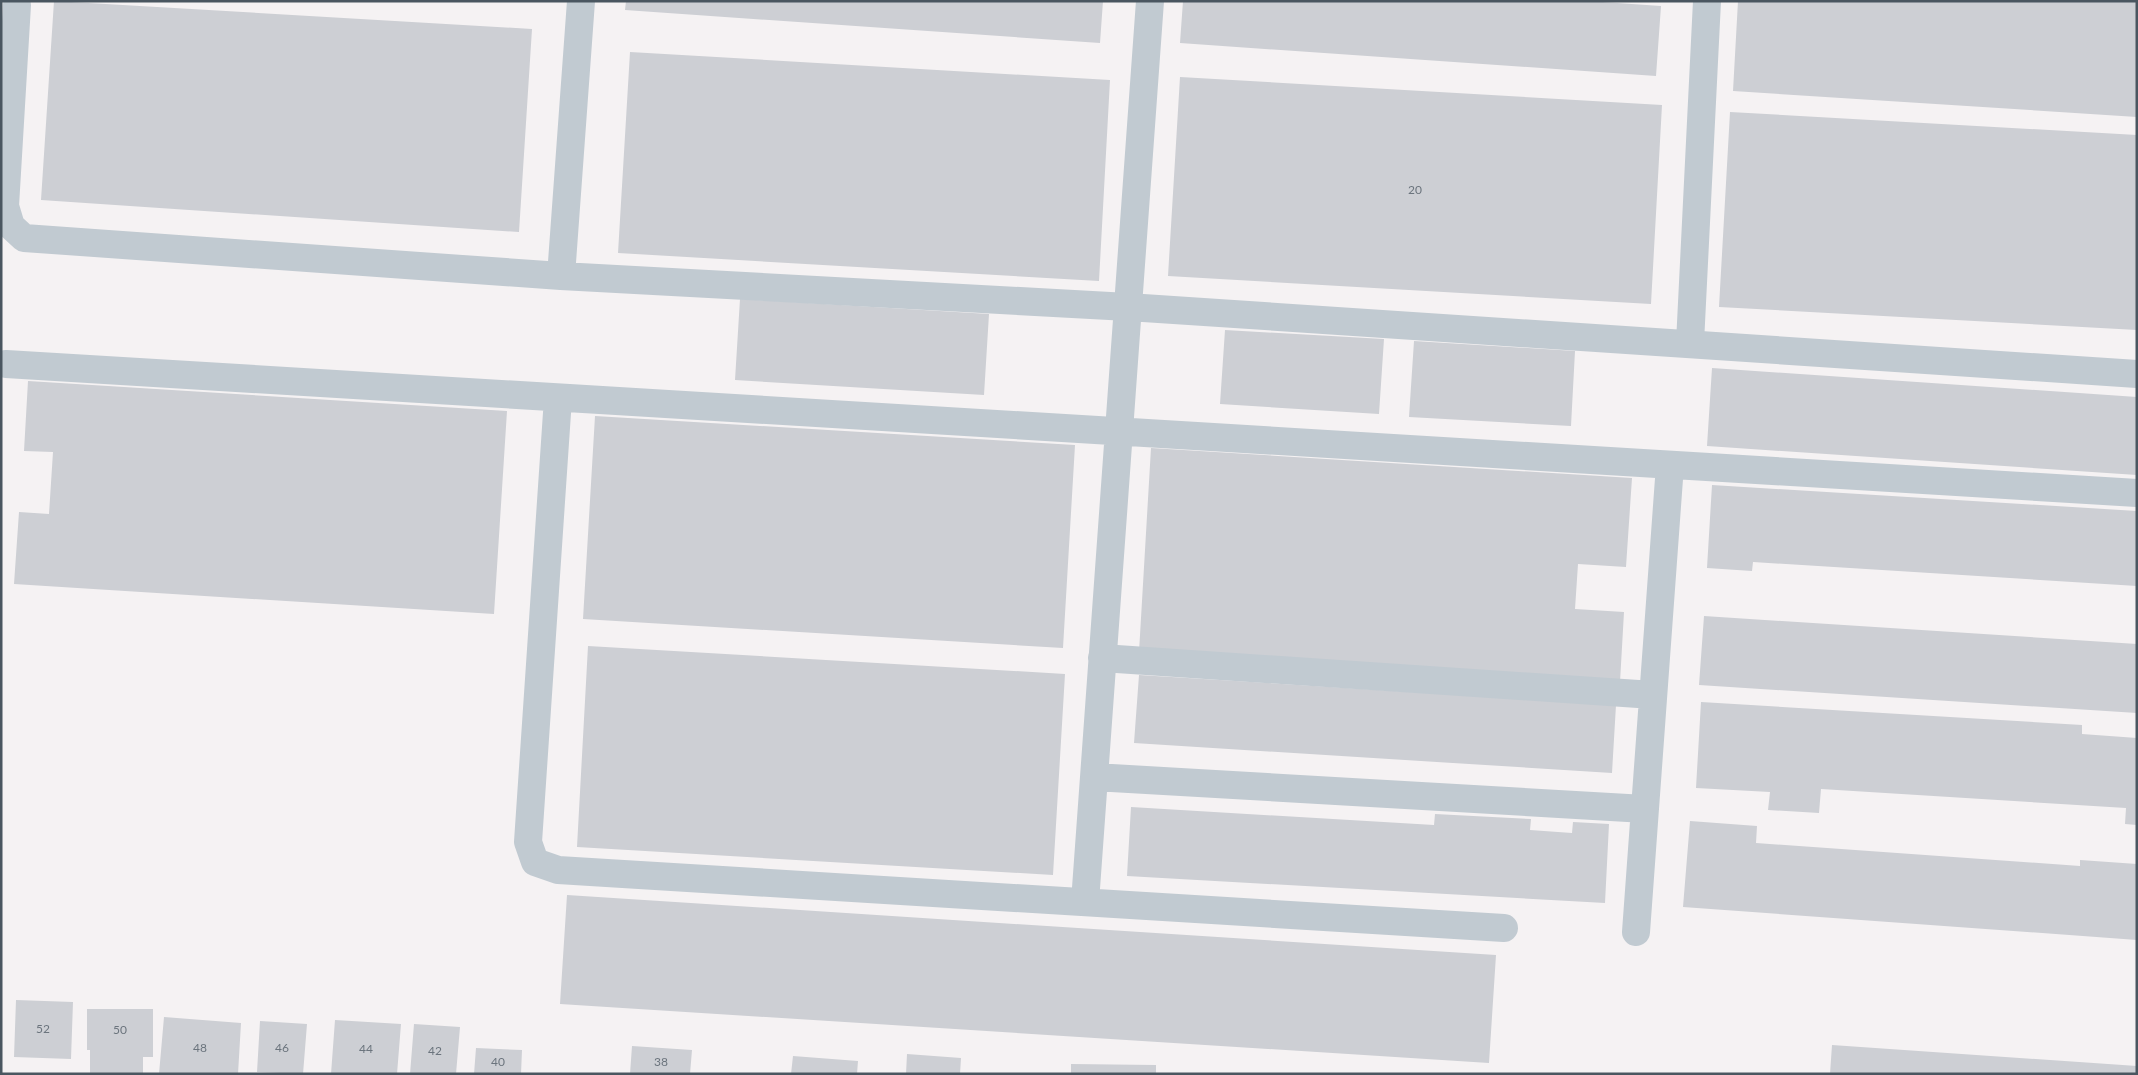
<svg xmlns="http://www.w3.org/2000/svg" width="2138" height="1075" font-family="Lato,sans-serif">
<rect width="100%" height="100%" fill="#f5f2f3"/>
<path fill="#cdcfd4" d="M54,1L532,29L519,232L41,200Z
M626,1H1103L1100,43L625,10Z
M1183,1H1588L1661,6L1656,76L1180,43Z
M1738,1H2137V117L1733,91Z
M630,52L1110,80L1099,281L618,253Z
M1180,77L1662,105L1651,304L1168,276Z
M1730,112L2137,135V330L1719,307Z
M740,299L989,314L984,395L735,380Z
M1225,330L1384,339L1379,414L1220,404Z
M1414,341L1575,351L1571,426L1409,417Z
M1712,368L2137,397V475L1707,446Z
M28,381L507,411L494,614L14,584L19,512L49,514L53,452L24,451Z
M595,416L1075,445L1063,648L583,619Z
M1151,448L1632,478L1626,567L1578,564L1575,609L1624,612L1620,682L1139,652Z
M1712,485L2137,511V586L1753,562L1752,571L1707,568Z
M1704,616L2137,644V713L1699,685Z
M588,646L1065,674L1053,875L577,847Z
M1139,675L1616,705L1612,773L1134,743Z
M1701,702L2082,725V734L2137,738V825L2125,824L2126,808L1821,789L1819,813L1768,810L1770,792L1696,788Z
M1131,807L1434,825L1435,814L1531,819L1530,830L1572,833L1573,822L1609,824L1605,903L1127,876Z
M1690,821L1757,826L1756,843L2080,866V860L2137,864V940L1683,907Z
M567,895L1496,955L1489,1063L560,1004Z
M16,1000L73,1002L71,1059L14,1057Z
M87,1009H153V1057H143V1074H90V1050H87Z
M164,1017L241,1023L238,1074H159Z
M335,1020L401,1024L397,1074H331Z
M260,1021L307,1024L303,1074L257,1072Z
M414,1024L460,1027L456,1074H410Z
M1832,1045L2137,1066V1074H1830Z
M632,1046L692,1050L690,1074H630Z
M476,1048L522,1050L521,1074H474Z
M907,1054L961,1058L960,1074H906Z
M793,1056L858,1061L857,1074H791Z
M1071,1064L1156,1065V1074H1071Z"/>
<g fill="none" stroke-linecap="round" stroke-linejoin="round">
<path stroke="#c1cad1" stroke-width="28" d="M17,5L5,206L11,226L24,238L561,276L1128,307L2137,374
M561,276L581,1
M1690,343L1707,1
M6,364L2137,493
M558,398L528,842L535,862L558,870L1504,928
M1102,658L1653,695
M1094,777L1645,809
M1085,902L1150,1
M1636,932L1670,465"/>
</g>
<g text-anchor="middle" stroke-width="4" stroke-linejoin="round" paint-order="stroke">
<g font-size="12" fill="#6b747d">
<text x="1415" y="194">20</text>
<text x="43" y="1033">52</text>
<text x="120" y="1034">50</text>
<text x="200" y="1052">48</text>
<text x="282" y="1052">46</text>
<text x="366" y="1053">44</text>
<text x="435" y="1055">42</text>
<text x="498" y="1066">40</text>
<text x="661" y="1066">38</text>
</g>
</g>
<rect width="2138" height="1075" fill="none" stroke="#4a5660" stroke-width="5"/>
</svg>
